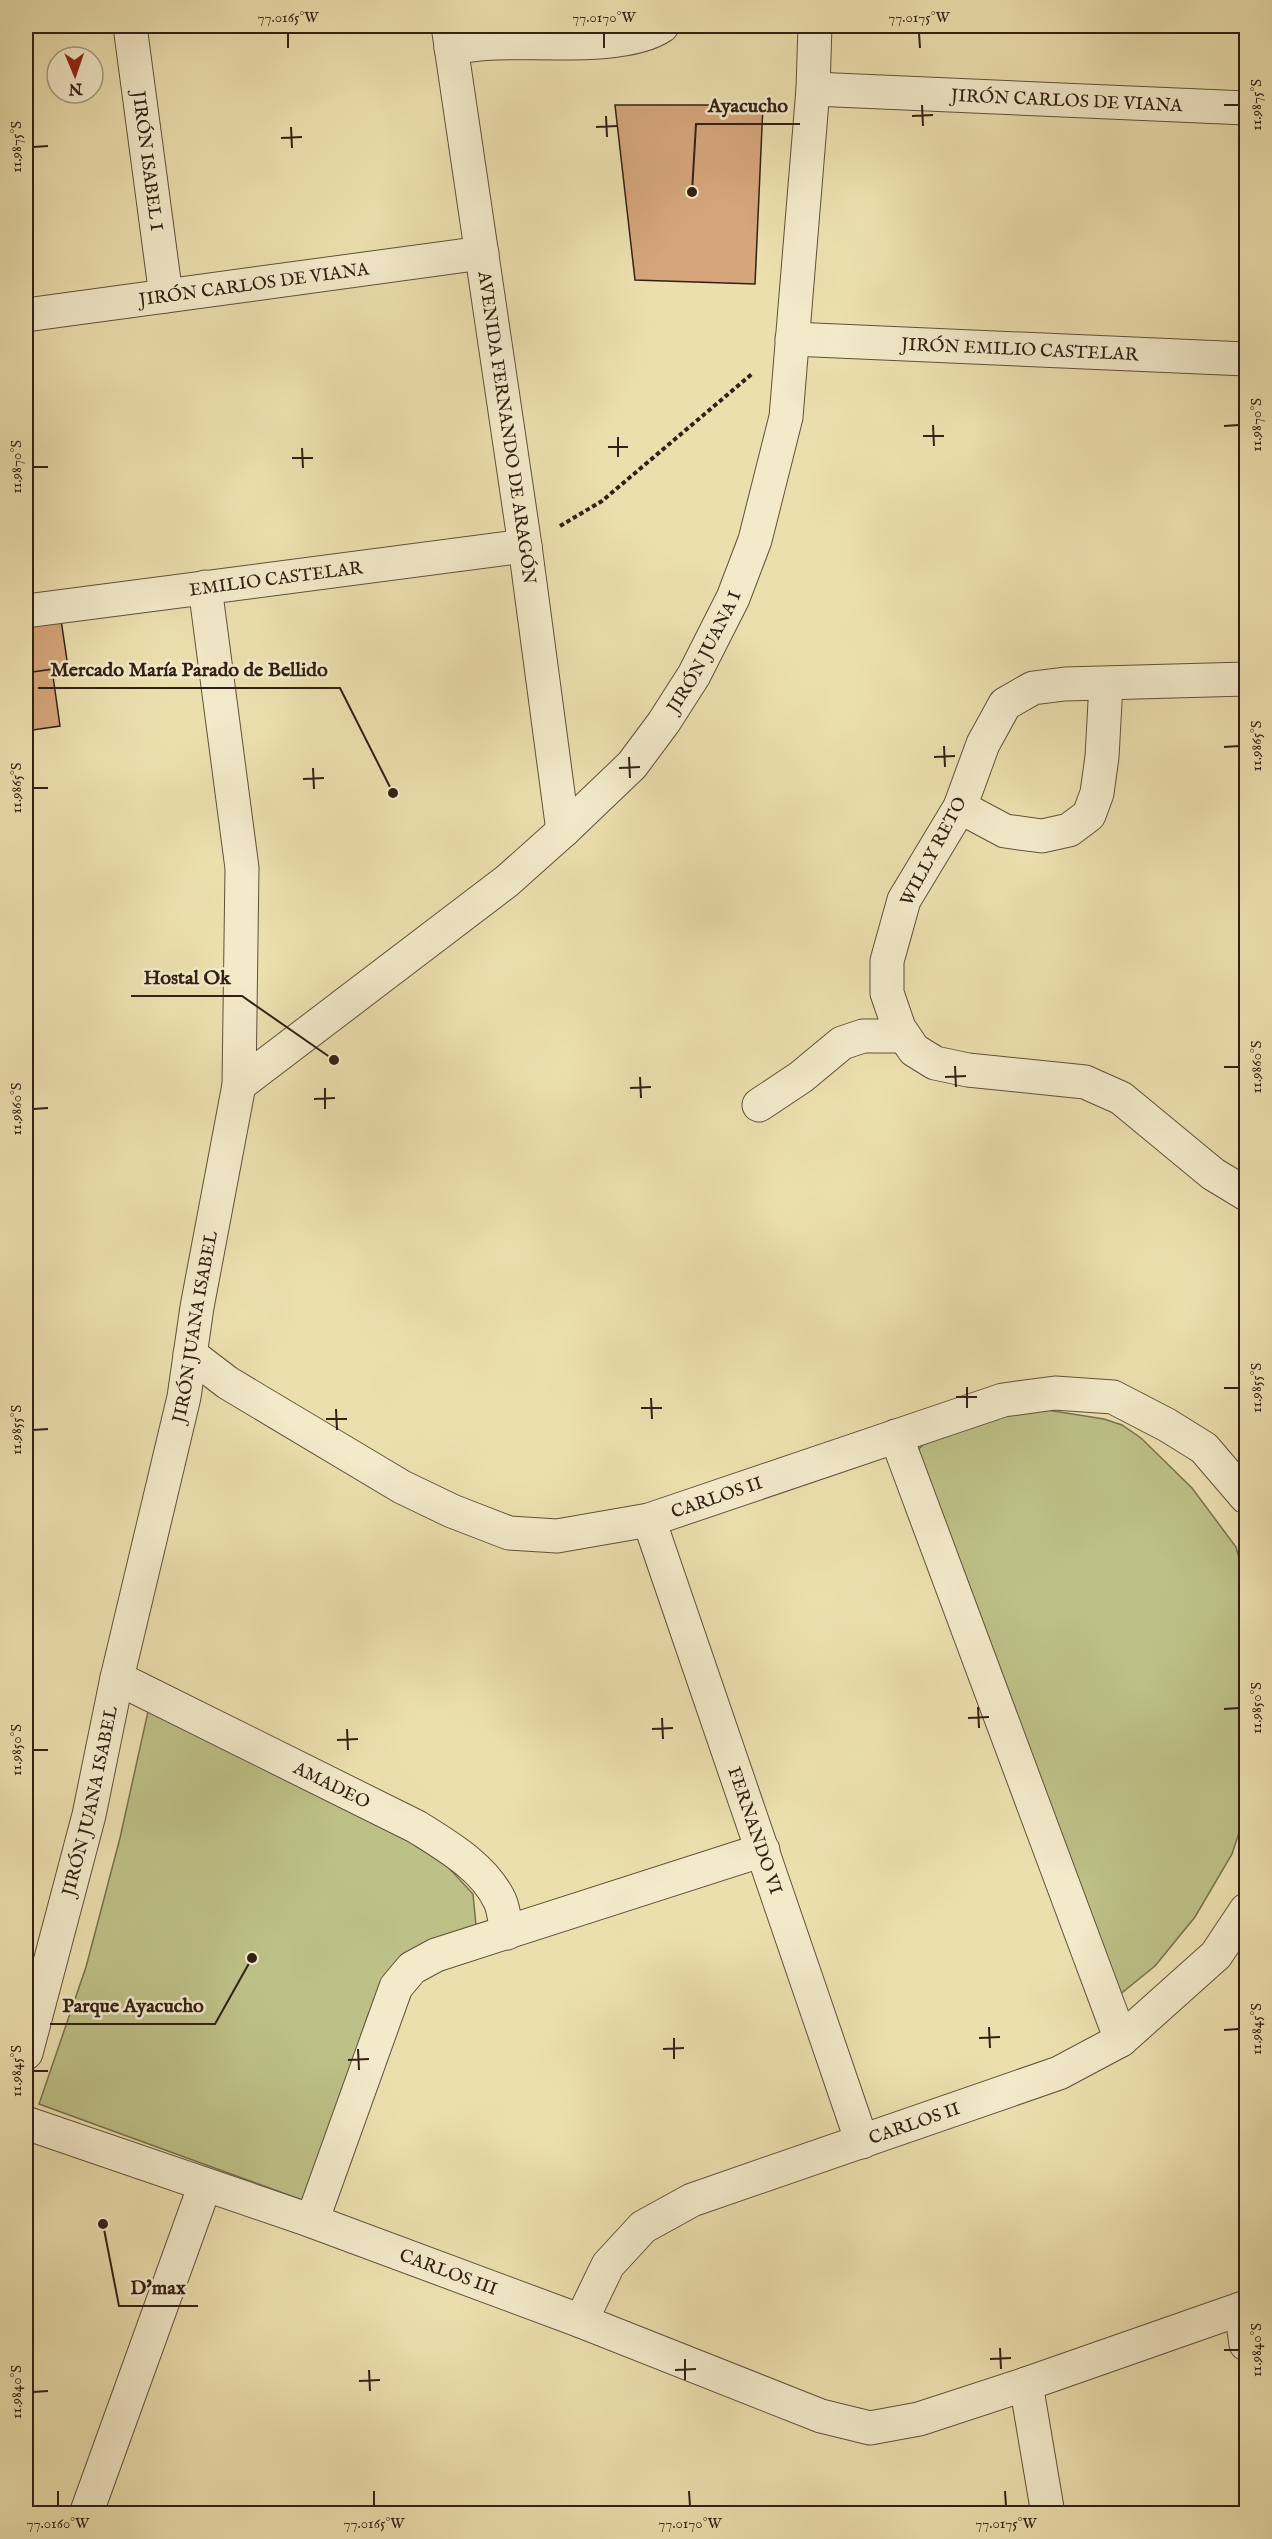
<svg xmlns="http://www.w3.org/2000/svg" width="1272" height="2539" font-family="'IM FELL English',serif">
<rect width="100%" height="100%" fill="#ecdfae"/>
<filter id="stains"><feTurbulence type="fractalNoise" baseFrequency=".00333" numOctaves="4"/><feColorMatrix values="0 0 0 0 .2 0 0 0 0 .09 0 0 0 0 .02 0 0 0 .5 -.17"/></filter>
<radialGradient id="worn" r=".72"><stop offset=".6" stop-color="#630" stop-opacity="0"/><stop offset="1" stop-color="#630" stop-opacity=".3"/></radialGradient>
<path fill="#bdc087" stroke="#78704e" stroke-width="1.5" d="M1047,1410L1104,1419L1122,1425L1141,1438L1192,1488L1236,1547L1246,1584V1812L1232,1854L1195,1917L1155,1966L1113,2000L917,1451L935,1432L996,1414Z
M149,1707L406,1837L448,1867L473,1894L477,1936L393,1968L368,2015L305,2201L39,2104L86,1967L120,1838Z"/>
<path fill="#d5a57b" stroke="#332014" stroke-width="1.5" d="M615,105H763L755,284L635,280Z
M60,613L68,667L26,673V618Z
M52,669L60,726L26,731V673Z"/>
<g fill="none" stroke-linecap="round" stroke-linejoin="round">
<g stroke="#61503a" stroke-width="35">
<g id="minor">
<path id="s1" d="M130,26L166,296"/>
<path id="s2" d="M448,26L525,546L563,831"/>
<path d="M451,48C466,46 482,43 497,43C540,41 627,50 662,26"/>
<path id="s3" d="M813,89L1246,108"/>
<path id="s4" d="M26,315L482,253"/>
<path id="s5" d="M792,339L1246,359"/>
<path id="s6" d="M26,611L525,546"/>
<path d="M1246,679L1065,684L1033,688L1005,704L983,744L960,807L904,900L887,961V993L899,1028L914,1050L935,1063L968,1070L1085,1082L1121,1098L1213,1174L1246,1194"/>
<path d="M960,807L1005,831L1042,836L1069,830L1089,815L1097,793L1102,757L1106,684"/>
<path id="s7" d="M239,1085L507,881L563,831L632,765L664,722L694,675L733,598L755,540L786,417L813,89L815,26"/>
<path d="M759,1105L801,1077L842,1043L863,1036H904"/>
<path id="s8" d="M190,1354L228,1383L402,1487L452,1511L509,1533L557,1536L649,1520L1003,1400L1055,1393L1113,1397L1167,1425L1204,1448L1246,1497"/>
<path d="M896,1436L1121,2040"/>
<path id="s9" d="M649,1520L862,2142"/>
<path id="s10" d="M117,1678L417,1827C447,1846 484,1867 500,1901C504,1910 505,1923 507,1933"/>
<path id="s11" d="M26,2053L89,1815L117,1678L184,1397L197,1307L239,1085L242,868L205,587"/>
<path id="s12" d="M26,2123L312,2221L581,2321L821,2416L870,2428L919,2419L1026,2384L1246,2307"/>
<path d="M312,2221L396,1987L412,1968L436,1955L763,1850"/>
<path d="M1241,2310L1246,2344"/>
<path id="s13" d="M581,2321L608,2265L643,2227L692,2200L1059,2073L1121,2040L1216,1955L1246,1910"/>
<path d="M1026,2384L1048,2514"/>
<path d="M86,2514L205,2185"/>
</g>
</g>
<path stroke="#332014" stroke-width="4" stroke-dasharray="4.5 3" stroke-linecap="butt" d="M560,526L602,501L753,373"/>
<use href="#minor" stroke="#f3eaca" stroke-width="33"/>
</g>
<path fill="none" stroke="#332014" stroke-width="2" d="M288,33V48M604,33V48M919,33L920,48M922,105L923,126M1224,105H1239M606,116L607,137M912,116L933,115M291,127L292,148M596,127L617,126M281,138L302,137M33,147L48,146M933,425L934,446M1224,426L1239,425M923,436H944M618,437V457M608,447H628M302,448L303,468M292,458H313M33,467H48M944,746L945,767M1224,747L1239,746M629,757L630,778M934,757L955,756M313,768L314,789M619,768L640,767M303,779L324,778M33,788H48M955,1066L956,1087M1224,1067H1239M640,1077L641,1098M945,1077L966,1076M325,1088V1109M630,1088L651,1087M314,1099L335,1098M33,1109L48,1108M967,1387V1408M1224,1388H1239M956,1397H977M651,1398L652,1419M641,1408H662M336,1409L337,1430M326,1419H347M33,1430L48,1429M978,1707L979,1728M1224,1709L1239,1708M662,1718L663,1739M968,1718L989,1717M347,1729L348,1750M652,1729L673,1728M337,1740L358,1739M33,1750H48M989,2027L990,2048M1224,2030L1239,2029M674,2038V2059M979,2038L1000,2037M358,2049L359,2070M663,2049L684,2048M348,2060L369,2059M33,2071H48M1000,2348L1001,2369M1224,2350H1239M685,2359V2380M990,2359L1011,2358M369,2370L370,2391M675,2370L696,2369M359,2381L380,2380M33,2392L48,2391M58,2491V2506M374,2491V2506M689,2491L690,2506M1005,2491L1006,2506"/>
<g text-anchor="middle" stroke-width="5" stroke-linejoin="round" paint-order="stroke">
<g font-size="18" fill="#332014" stroke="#f3eaca">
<text dy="6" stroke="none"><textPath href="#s3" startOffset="254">JIRÓN CARLOS DE VIANA</textPath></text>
<text dy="6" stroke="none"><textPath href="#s1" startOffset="136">JIRÓN ISABEL I</textPath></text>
<text dy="6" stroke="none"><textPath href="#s4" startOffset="230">JIRÓN CARLOS DE VIANA</textPath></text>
<text dy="6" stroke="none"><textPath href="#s5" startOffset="228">JIRÓN EMILIO CASTELAR</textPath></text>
<text dy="6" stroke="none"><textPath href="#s2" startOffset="406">AVENIDA FERNANDO DE ARAGÓN</textPath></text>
<text dy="6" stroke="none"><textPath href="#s6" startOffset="252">EMILIO CASTELAR</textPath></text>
<text dy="6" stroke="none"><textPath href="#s7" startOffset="642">JIRÓN JUANA I</textPath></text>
<text transform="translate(933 851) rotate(-62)" y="6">WILLY RETO</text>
<text dy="6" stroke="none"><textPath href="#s11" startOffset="746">JIRÓN JUANA ISABEL</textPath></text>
<text dy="6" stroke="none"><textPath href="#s8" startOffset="580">CARLOS II</textPath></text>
<text dy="6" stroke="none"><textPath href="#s10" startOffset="240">AMADEO</textPath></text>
<text dy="6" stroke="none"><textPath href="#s11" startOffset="260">JIRÓN JUANA ISABEL</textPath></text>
<text dy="6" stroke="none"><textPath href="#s9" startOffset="328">FERNANDO VI</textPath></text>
<text dy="6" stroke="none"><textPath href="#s13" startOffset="405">CARLOS II</textPath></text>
<text dy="6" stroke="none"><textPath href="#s12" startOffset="448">CARLOS III</textPath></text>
</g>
</g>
<path fill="none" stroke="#332014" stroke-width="2" d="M692 192L696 124H800M393 793L340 688H38M334 1060L242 996H131M252 1958L215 2024H50M103 2224L119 2306H198"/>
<g fill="#332014" stroke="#f3eaca" stroke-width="2">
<circle cx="692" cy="192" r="6"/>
<circle cx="393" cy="793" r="6"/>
<circle cx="334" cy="1060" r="6"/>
<circle cx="252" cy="1958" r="6"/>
<circle cx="103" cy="2224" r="6"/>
</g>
<g font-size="20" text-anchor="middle" font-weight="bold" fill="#332014" stroke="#f3eaca" stroke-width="5" stroke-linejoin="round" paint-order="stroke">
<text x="748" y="112">Ayacucho</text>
<text x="189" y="676">Mercado María Parado de Bellido</text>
<text x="187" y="984">Hostal Ok</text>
<text x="133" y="2012">Parque Ayacucho</text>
<text x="158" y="2294">D'max</text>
</g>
<rect width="1272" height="2539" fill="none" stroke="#ecdfae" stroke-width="66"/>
<g transform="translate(75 75) rotate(178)"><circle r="28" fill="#f3eaca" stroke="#a69981" stroke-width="1.5"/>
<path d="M0-4.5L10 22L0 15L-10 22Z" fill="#8f2418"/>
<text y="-9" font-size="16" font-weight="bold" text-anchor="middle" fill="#332014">N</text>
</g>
<rect x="33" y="33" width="1206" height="2473" fill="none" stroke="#332014" stroke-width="2"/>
<g font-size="15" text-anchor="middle" fill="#332014">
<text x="288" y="22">77.0165°W</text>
<text x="604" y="22">77.0170°W</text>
<text x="919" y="22">77.0175°W</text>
<text transform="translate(1256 105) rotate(-90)" y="5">11.9875°S</text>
<text transform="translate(16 147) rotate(-90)" y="5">11.9875°S</text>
<text transform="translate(1256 425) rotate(-90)" y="5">11.9870°S</text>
<text transform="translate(16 467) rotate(-90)" y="5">11.9870°S</text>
<text transform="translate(1256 746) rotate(-90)" y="5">11.9865°S</text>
<text transform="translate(16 788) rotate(-90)" y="5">11.9865°S</text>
<text transform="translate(1256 1067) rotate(-90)" y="5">11.9860°S</text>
<text transform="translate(16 1109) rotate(-90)" y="5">11.9860°S</text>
<text transform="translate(1256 1388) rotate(-90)" y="5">11.9855°S</text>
<text transform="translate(16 1430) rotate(-90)" y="5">11.9855°S</text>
<text transform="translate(1256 1708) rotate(-90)" y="5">11.9850°S</text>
<text transform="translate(16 1750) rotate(-90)" y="5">11.9850°S</text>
<text transform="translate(1256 2029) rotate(-90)" y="5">11.9845°S</text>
<text transform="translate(16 2071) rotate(-90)" y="5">11.9845°S</text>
<text transform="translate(1256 2350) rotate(-90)" y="5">11.9840°S</text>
<text transform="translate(16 2392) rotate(-90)" y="5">11.9840°S</text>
<text x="58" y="2528">77.0160°W</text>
<text x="374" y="2528">77.0165°W</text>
<text x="690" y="2528">77.0170°W</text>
<text x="1006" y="2528">77.0175°W</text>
</g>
<rect width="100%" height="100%" filter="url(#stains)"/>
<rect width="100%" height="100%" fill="url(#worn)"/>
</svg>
